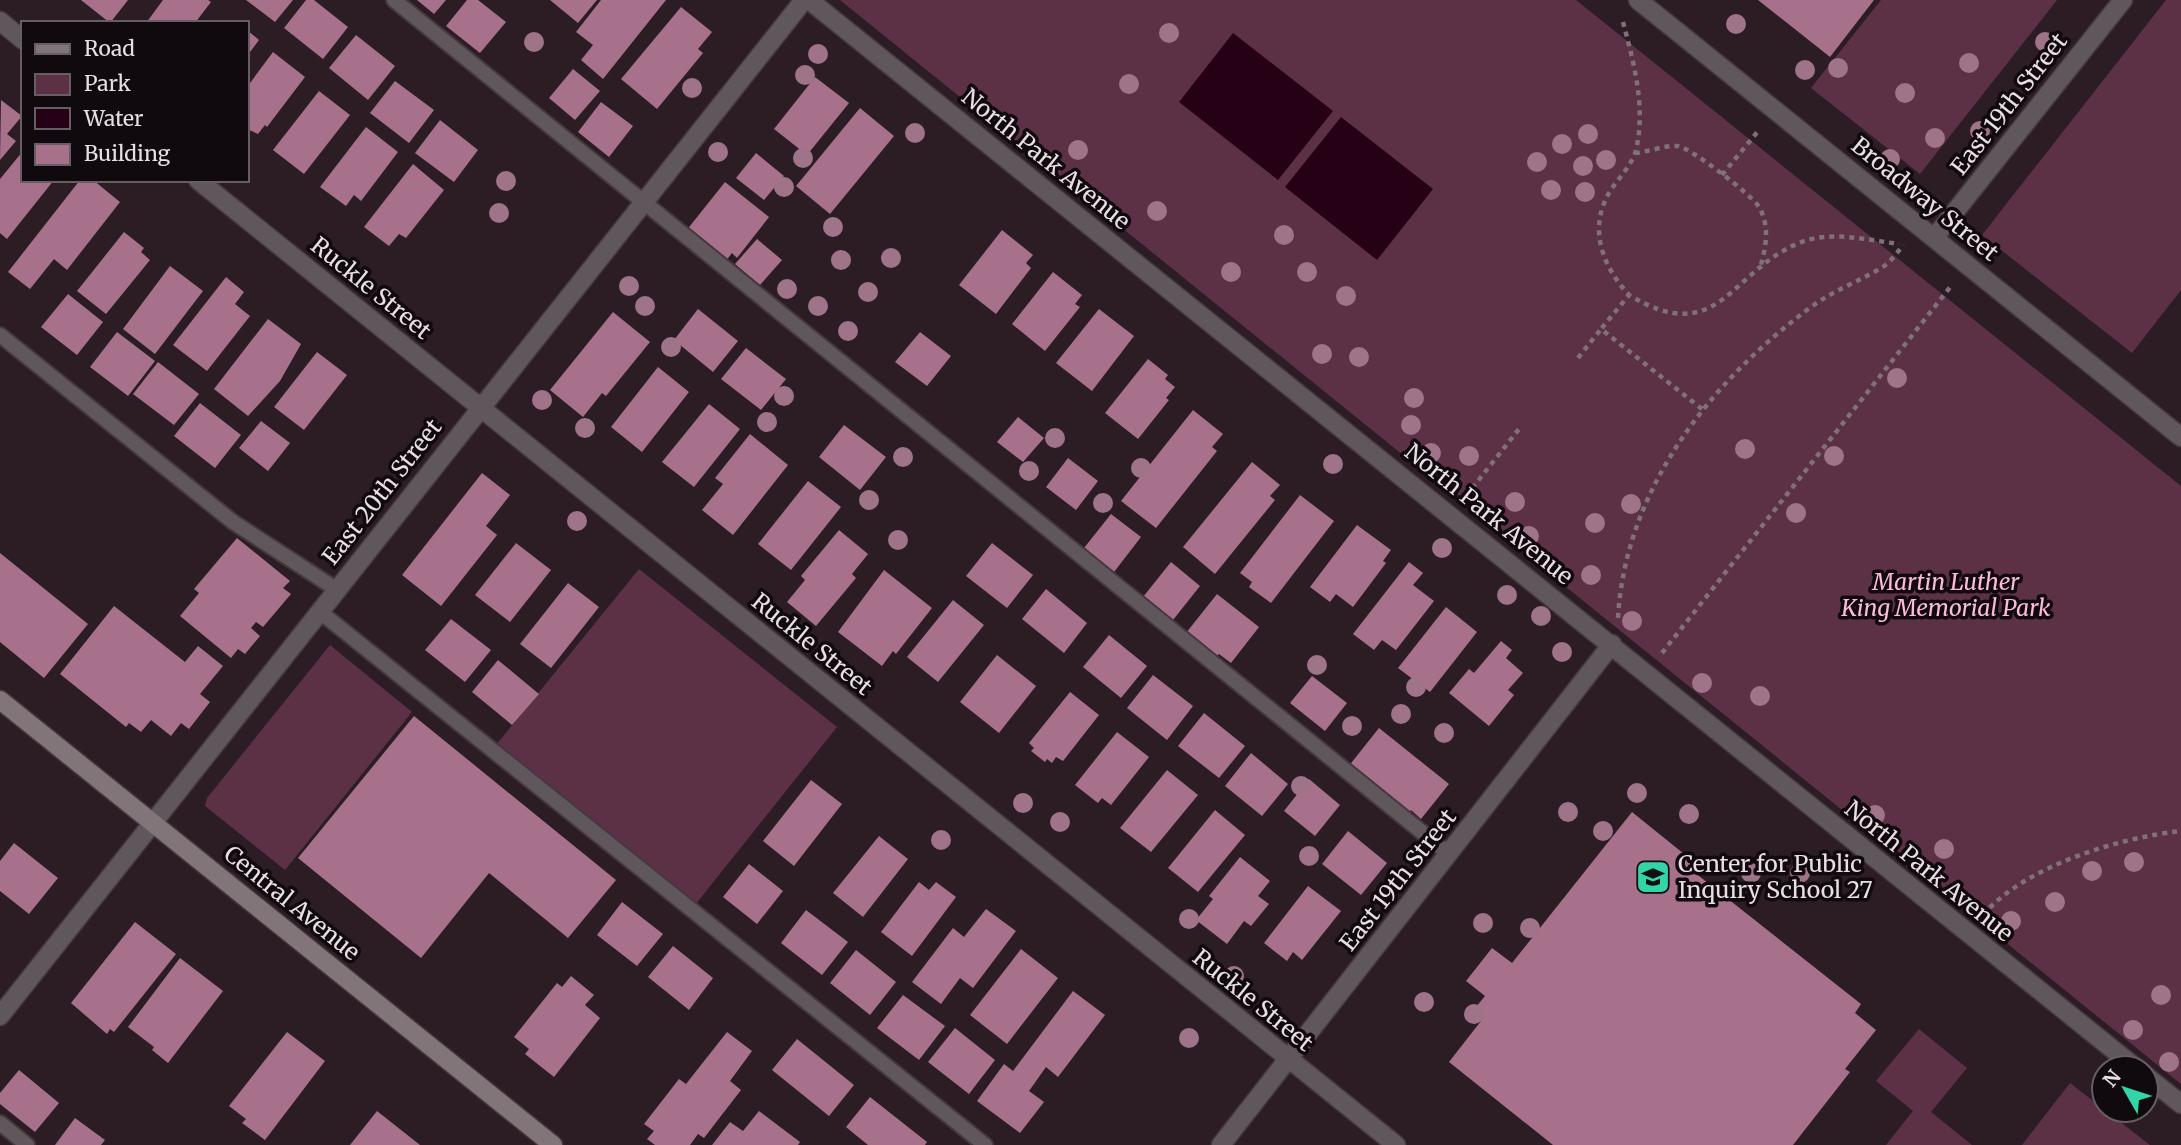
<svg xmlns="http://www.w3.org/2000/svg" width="2181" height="1145" font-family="Merriweather,serif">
<rect width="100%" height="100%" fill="#2c1d24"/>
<path fill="#5c3146" d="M840,0H1576L2181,486V1084Z
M1881,0H2057L1920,174L1811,88Z
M2166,0H2181V290L2132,353L1982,235Z
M639,569L837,727L695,905L496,745Z
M330,645L412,712L285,870L205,806L207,798Z
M1919,1029L1967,1068L1931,1112L1972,1145H1886L1913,1111L1876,1081Z
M2070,1083L2150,1145H2022Z"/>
<path fill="#260015" d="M1233,33L1333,111L1278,180L1179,102Z
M1341,117L1433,189L1377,260L1285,187Z"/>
<path fill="#a8718b" d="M81,0H128L110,23Z
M163,0H208L211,2L195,23H146Z
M246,0H293L275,22Z
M306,0H314L348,27L323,59L284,28Z
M417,0H446L434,14Z
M467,0H478L506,22L480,53L446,26Z
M550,0H597L578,23Z
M601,0H666L603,79L581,60L593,45L576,32Z
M1758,0H1874L1830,57Z
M681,7L712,32L698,49L703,53L657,109L621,79Z
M247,30L259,40L247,56Z
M356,35L395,66L368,100L329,68Z
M273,52L305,77L267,127L265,125L258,134L247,129V87Z
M573,69L600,91L575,120L549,98Z
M815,77L849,103L807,155L774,129Z
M395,81L434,110L409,143L370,113Z
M319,91L350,115L304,174L273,150Z
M1,100L22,116L7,134L16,141L0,160Z
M601,102L633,126L609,157L578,132Z
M860,108L894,136L830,214L796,186Z
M440,120L478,150L454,182L415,153Z
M366,127L398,152L361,201L354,195L346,206L320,187Z
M23,151V180H54L7,239L0,233V179Z
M756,153L784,176L764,200L736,178Z
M413,164L444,190L406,238L399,234L389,246L364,227Z
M80,180H93L120,202L67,270L54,259L30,289L8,272Z
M725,182L769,217L737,258L732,253L725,262L686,231Z
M1002,230L1033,255L1026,263L1031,268L996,314L959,285Z
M124,232L144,248L141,252L150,260L106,314L77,291Z
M757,239L782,260L760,285L735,264Z
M170,266L203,291L155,354L123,329Z
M1053,272L1082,295L1075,304L1080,307L1045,351L1012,324Z
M226,277L244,292L235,304L250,316L207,371L173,345Z
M68,294L103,322L77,355L41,327Z
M698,309L738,341L713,372L674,340Z
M1099,309L1134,336L1092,391L1056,363Z
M613,312L650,342L606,396L602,393L583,417L550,390Z
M268,319L301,344L280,381L248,416L214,389Z
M117,332L155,361L128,396L90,367Z
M920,332L951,356L927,386L895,362Z
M746,348L786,379L761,410L721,379Z
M317,352L347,375L304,430L274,407Z
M1148,359L1168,375L1165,379L1175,387L1166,398L1169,400L1138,439L1105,413Z
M158,362L199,394L174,425L133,394Z
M658,367L689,392L642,452L611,427Z
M200,403L241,435L215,468L174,436Z
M709,404L740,429L694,487L662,462Z
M1193,410L1223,434L1212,447L1217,451L1156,528L1121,501Z
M1018,417L1044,438L1023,462L997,442Z
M261,421L290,443L268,471L239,448Z
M844,425L886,457L860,490L819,457Z
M750,434L788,465L733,535L702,510L723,484L715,478Z
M1068,458L1098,481L1076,510L1046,487Z
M1252,462L1280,485L1270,496L1275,500L1215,574L1183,547Z
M482,473L510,495L486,526L497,535L441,606L402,575Z
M808,481L841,507L791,570L758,544Z
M1300,495L1334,521L1271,603L1249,587L1252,582L1240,573Z
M1111,514L1141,537L1114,572L1084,548Z
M1357,525L1391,550L1383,561L1386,563L1353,607L1336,594L1330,602L1310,587Z
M839,530L868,554L852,574L856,578L816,626L787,602L805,580L801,576Z
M237,538L290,581L283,588L291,594L263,627L256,622L251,628L260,636L245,654L238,649L231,658L180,616L199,593L194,589Z
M516,543L551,570L510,622L475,595Z
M992,543L1033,575L1007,608L966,576Z
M0,553L88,624L44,678L0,642Z
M1171,562L1200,586L1173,620L1143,597Z
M1409,562L1423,573L1413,585L1434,601L1396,650L1382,640L1374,650L1353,634Z
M884,570L932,608L896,654L893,651L882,666L838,632Z
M568,583L599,607L551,668L520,644Z
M1046,589L1087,623L1064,653L1022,619Z
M1217,594L1259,627L1231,663L1219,654L1216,657L1186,633Z
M953,600L984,625L938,682L907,657Z
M114,606L185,662L198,646L223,666L200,694L210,702L189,729L181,723L171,736L151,720L141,732L129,723L126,727L60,674Z
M1446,607L1477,632L1430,692L1398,668Z
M451,619L491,650L465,682L425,650Z
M1109,635L1147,666L1121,698L1083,667Z
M1501,641L1512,650L1506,658L1523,673L1508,690L1514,695L1489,726L1449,693L1469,669L1474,673Z
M997,655L1036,686L999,733L960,702Z
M498,660L539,694L512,725L472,692Z
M1153,675L1193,706L1167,740L1127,708Z
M1312,676L1347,703L1325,731L1290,703Z
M1070,692L1099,715L1063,761L1056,757L1052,763L1047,759L1045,762L1031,751L1034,748L1029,743Z
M1204,713L1245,746L1219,778L1178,746Z
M414,716L616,880L568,938L489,873L421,958L298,858Z
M1379,728L1449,784L1421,819L1411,810L1408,815L1348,767Z
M1117,732L1149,757L1111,805L1102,798L1098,803L1075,785Z
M1251,753L1288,784L1262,816L1225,786Z
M1167,770L1198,795L1151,852L1120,828Z
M1309,779L1340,805L1315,836L1284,811Z
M811,780L842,804L794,866L763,841Z
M1215,810L1245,835L1198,892L1168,868Z
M1632,812L1699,866L1694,872L1861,1004L1855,1013L1876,1030L1845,1069L1850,1072L1793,1145H1553L1449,1062L1481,1021L1471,1013L1485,996L1466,981L1492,948L1512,963Z
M1348,831L1387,863L1361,895L1322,864Z
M879,836L908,859L863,917L833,893Z
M14,843L58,878L29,914L0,891V861Z
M1240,857L1270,881L1258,896L1269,904L1251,926L1244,921L1227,944L1196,920L1213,899L1209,896Z
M749,864L783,891L757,924L723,897Z
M919,882L929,890L936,882L956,897L912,956L881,932Z
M1308,886L1341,911L1302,960L1293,952L1287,961L1264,943Z
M622,902L663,934L637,966L597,935Z
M986,909L1016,931L973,988L960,978L941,1004L912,982L953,928L964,937Z
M806,910L848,942L822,975L781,943Z
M135,922L176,954L114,1032L110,1029L107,1034L71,1003Z
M673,946L713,978L689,1010L648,977Z
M1021,949L1058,978L1007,1044L970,1015Z
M856,950L896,982L870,1015L830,983Z
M180,958L223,991L168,1063L152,1050L154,1047L128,1027Z
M571,976L594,995L585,1005L600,1018L554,1077L525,1054L529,1049L514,1037L557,983L562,987Z
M1073,991L1105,1015L1058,1077L1046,1067L1029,1091L1044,1102L1020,1133L977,1101L1004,1064L1013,1071Z
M903,995L945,1026L919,1060L877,1028Z
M955,1028L995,1060L969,1094L928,1062Z
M287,1032L325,1061L265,1140L242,1123L246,1119L229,1106Z
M727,1032L752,1051L730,1081L741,1090L704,1138L698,1134L690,1145H655L647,1139L654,1131L644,1124L679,1079L686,1084Z
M797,1039L854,1085L829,1116L772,1070Z
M19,1070L59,1103L35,1132L0,1104V1093Z
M870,1097L927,1142L925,1145H868L846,1127Z
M377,1111L420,1145H350Z
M759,1111L800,1142L798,1145H712L730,1122L743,1131Z
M75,1118L105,1140L101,1145H55Z"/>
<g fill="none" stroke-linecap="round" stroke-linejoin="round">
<g stroke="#46383f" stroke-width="18">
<path id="lane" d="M394,0L1449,854
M0,335L233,522L336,589
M319,611L985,1145
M0,1123L27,1145"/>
</g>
<g stroke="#46383f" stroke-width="21">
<path id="street" d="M809,0L2136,1068
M1638,0L2181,437
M0,21L23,40
M198,180L1396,1145
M1934,238L2123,0
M0,1016L804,0
M2146,1076L2181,1104
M1221,1145L1612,644"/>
</g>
<g stroke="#46383f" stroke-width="21">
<path id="secondary" d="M0,700L553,1145"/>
</g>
<path stroke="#7f7177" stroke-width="4.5" stroke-dasharray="5 5" stroke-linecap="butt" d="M1623,22C1634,64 1646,107 1636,150C1631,169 1612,183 1605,201C1590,235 1605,269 1629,295
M1635,153C1648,152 1665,145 1678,146C1691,148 1753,196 1759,207C1770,226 1766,246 1761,265
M1722,175L1759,130
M1578,358L1601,329
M1702,409L1601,329L1629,295C1719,349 1729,272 1799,243C1830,230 1867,240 1899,244
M1466,496L1519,429
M1618,618C1625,489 1711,381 1811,307C1834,290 1858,282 1881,268C1890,263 1897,253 1903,245
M1662,653L1951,286
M1983,915C2025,866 2118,838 2181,831"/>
<use href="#lane" stroke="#5f575b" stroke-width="14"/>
<use href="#street" stroke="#5f575b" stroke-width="18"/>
<use href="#secondary" stroke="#82757a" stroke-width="18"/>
</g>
<g fill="#9f7388">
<circle cx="1736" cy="24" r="10"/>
<circle cx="1169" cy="33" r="10"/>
<circle cx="534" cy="42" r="10"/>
<circle cx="2045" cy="42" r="10"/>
<circle cx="818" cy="54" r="10"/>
<circle cx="1969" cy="63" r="10"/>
<circle cx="1838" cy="68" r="10"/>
<circle cx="1805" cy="70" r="10"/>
<circle cx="805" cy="75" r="10"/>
<circle cx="1129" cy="84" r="10"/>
<circle cx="692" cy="88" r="10"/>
<circle cx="1905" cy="93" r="10"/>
<circle cx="1980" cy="131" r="10"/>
<circle cx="915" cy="133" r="10"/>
<circle cx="1588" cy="134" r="10"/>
<circle cx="1935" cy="138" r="10"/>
<circle cx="1562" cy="144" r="10"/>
<circle cx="1078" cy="150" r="10"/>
<circle cx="718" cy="152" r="10"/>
<circle cx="803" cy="158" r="10"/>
<circle cx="1890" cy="159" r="10"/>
<circle cx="1606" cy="160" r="10"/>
<circle cx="1537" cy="162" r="10"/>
<circle cx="1583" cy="166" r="10"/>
<circle cx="506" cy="181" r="10"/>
<circle cx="784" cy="187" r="10"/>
<circle cx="1551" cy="190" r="10"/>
<circle cx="1585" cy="192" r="10"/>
<circle cx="1157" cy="211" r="10"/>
<circle cx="499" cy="213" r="10"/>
<circle cx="833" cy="227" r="10"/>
<circle cx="1284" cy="235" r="10"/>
<circle cx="891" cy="258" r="10"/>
<circle cx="841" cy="260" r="10"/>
<circle cx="1231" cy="272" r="10"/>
<circle cx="1307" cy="272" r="10"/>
<circle cx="629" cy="286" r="10"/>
<circle cx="787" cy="289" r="10"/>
<circle cx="868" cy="292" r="10"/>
<circle cx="1346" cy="296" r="10"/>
<circle cx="645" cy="306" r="10"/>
<circle cx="818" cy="306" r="10"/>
<circle cx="848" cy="331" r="10"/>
<circle cx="671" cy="347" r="10"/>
<circle cx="1322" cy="354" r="10"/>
<circle cx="1359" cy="357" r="10"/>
<circle cx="1897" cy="378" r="10"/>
<circle cx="784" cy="396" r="10"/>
<circle cx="1414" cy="398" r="10"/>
<circle cx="542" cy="400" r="10"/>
<circle cx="767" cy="422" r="10"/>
<circle cx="1411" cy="425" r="10"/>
<circle cx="585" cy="428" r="10"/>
<circle cx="1055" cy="438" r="10"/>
<circle cx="1745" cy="449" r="10"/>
<circle cx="1431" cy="453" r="10"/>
<circle cx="1469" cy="456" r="10"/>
<circle cx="1834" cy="456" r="10"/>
<circle cx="903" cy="457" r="10"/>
<circle cx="1333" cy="464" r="10"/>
<circle cx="1141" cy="468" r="10"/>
<circle cx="1029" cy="471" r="10"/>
<circle cx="869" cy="500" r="10"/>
<circle cx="1515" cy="502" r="10"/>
<circle cx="1103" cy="503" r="10"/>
<circle cx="1631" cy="504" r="10"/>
<circle cx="1796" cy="513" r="10"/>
<circle cx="577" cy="521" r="10"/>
<circle cx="1595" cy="523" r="10"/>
<circle cx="1529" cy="536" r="10"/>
<circle cx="898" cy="540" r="10"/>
<circle cx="1442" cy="548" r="10"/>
<circle cx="1591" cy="575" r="10"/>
<circle cx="1507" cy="595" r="10"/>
<circle cx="1541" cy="616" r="10"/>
<circle cx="1632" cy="621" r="10"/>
<circle cx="1562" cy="652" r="10"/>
<circle cx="1317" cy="665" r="10"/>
<circle cx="1702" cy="683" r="10"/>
<circle cx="1416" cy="687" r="10"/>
<circle cx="1760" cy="696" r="10"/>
<circle cx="1401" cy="714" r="10"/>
<circle cx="1352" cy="726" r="10"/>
<circle cx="1444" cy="733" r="10"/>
<circle cx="1301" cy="786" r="10"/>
<circle cx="1637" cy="793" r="10"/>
<circle cx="1023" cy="803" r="10"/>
<circle cx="1568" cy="812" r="10"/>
<circle cx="1689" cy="814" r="10"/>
<circle cx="1875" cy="815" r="10"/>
<circle cx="1060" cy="822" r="10"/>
<circle cx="1603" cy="831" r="10"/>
<circle cx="941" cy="840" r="10"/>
<circle cx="1944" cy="849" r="10"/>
<circle cx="1309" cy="856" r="10"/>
<circle cx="2134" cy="862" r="10"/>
<circle cx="2092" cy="871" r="10"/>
<circle cx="1751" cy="873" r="10"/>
<circle cx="1800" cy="873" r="10"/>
<circle cx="2055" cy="902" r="10"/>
<circle cx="1189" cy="919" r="10"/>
<circle cx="2011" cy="921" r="10"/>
<circle cx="1483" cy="923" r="10"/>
<circle cx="1530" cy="928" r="10"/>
<circle cx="1234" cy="976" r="10"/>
<circle cx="2161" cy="995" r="10"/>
<circle cx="1424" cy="1002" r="10"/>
<circle cx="1474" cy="1014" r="10"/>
<circle cx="2133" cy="1030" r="10"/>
<circle cx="1189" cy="1038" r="10"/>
<circle cx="2169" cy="1062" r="10"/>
</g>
<defs>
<g id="school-square" transform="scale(1.75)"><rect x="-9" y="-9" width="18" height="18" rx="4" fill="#32d4a8" stroke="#10090d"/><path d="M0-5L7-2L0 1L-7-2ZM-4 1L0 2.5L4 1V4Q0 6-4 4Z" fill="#111"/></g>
</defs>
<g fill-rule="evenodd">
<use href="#school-square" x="1653" y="877"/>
</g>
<g text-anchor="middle" stroke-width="7" stroke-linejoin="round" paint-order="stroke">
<g font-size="23" fill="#e9dee3" stroke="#10090d">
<text transform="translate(2009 104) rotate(-52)" y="8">East 19th Street</text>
<text transform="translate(1046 159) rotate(39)" y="8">North Park Avenue</text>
<text transform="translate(1925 199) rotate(39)" y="8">Broadway Street</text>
<text transform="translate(371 288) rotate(39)" y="8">Ruckle Street</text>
<text transform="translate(382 492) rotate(-52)" y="8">East 20th Street</text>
<text transform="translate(1489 514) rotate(39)" y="8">North Park Avenue</text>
<text transform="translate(812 644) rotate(39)" y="8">Ruckle Street</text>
<text transform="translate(1929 871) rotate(39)" y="8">North Park Avenue</text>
<text transform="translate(1398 880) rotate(-52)" y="8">East 19th Street</text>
<text transform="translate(292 903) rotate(39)" y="8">Central Avenue</text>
<text transform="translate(1253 1000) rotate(39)" y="8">Ruckle Street</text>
</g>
<g font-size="23" font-style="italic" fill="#fdbad9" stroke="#10090d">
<text x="1946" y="590">Martin Luther<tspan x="1946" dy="26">King Memorial Park</tspan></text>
</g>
<g font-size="23" fill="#e9dee3" stroke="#10090d" text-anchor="start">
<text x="1678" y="872">Center for Public<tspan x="1678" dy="26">Inquiry School 27</tspan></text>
</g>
</g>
<rect x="21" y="21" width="228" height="161" fill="#10090d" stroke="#675e63" stroke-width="2"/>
<rect x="35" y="44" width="35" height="10" fill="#82757a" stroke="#675e63" stroke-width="2"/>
<text x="84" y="56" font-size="21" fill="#e9dee3">Road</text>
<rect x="35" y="74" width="35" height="21" fill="#5c3146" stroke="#675e63" stroke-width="2"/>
<text x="84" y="91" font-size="21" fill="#e9dee3">Park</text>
<rect x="35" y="108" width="35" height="21" fill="#260015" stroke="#675e63" stroke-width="2"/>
<text x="84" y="126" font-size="21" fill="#e9dee3">Water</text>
<rect x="35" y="144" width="35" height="21" fill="#a8718b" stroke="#675e63" stroke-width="2"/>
<text x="84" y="161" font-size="21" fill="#e9dee3">Building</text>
<g transform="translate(2125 1089) rotate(309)"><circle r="33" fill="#10090d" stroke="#675e63" stroke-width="2"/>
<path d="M0-5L12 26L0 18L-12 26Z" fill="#32d4a8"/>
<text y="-10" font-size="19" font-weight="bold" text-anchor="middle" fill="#e9dee3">N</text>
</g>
</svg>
